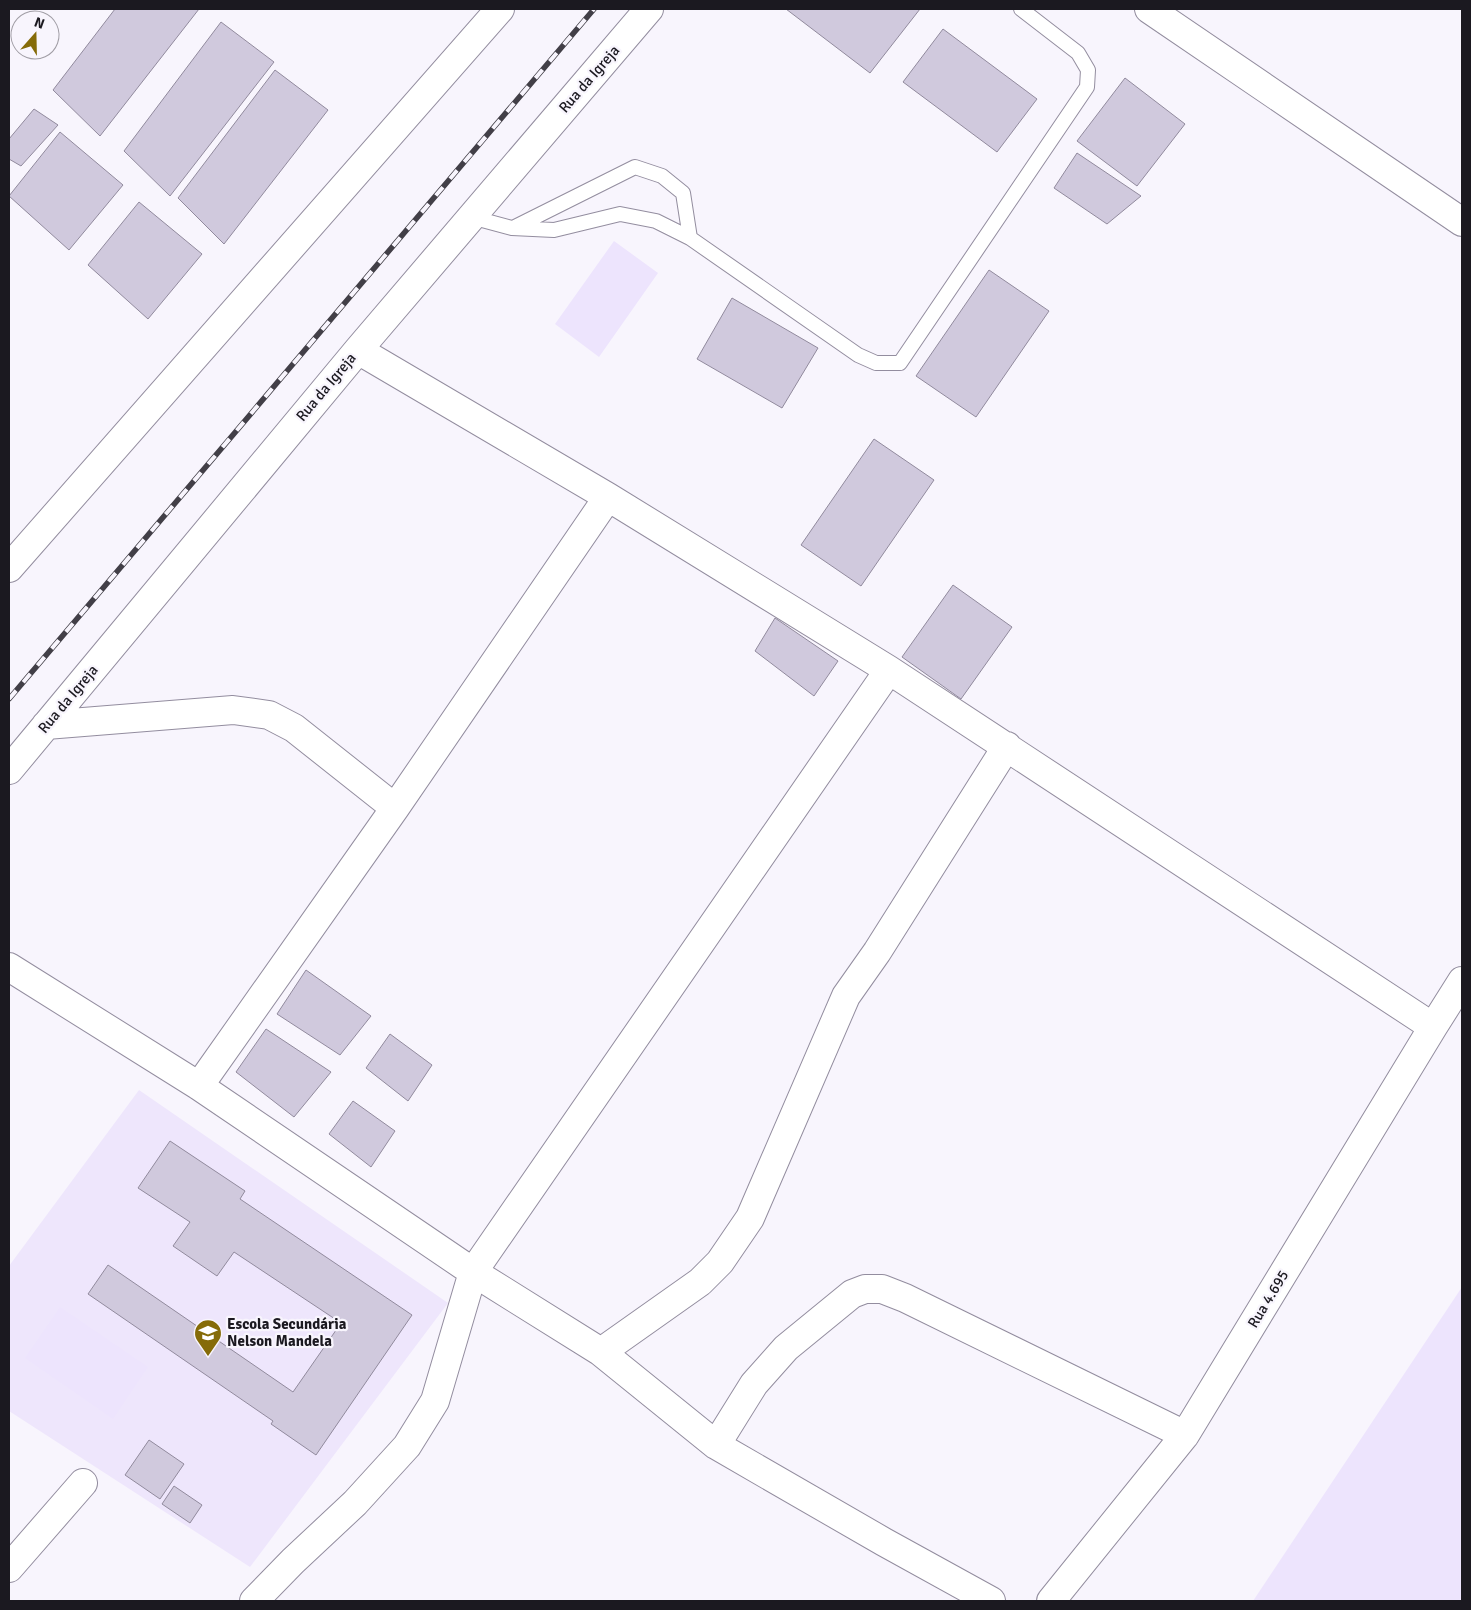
<svg xmlns="http://www.w3.org/2000/svg" width="1471" height="1610" font-family="Signika,sans-serif">
<rect width="100%" height="100%" fill="#f8f5fd"/>
<path fill="#eee6fc" d="M139,1090L448,1303L250,1567L9,1411V1266Z"/>
<path fill="#ede4fd" d="M614,241L658,273L599,357L555,324Z
M1462,1287V1601H1253Z
M60,1307L148,1367L113,1419L25,1358Z"/>
<path fill="#d0c9dd" stroke="#918a9d" d="M115,9H199L100,136L53,90Z
M786,9H920L870,73Z
M221,22L274,62L170,196L124,151Z
M943,29L1037,99L997,152L903,82Z
M275,70L328,110L224,244L178,198Z
M1125,78L1185,124L1137,186L1077,141Z
M34,109L58,125L21,166L9,159V139Z
M60,132L123,185L69,250L9,196Z
M1077,153L1141,196L1107,224L1054,188Z
M139,202L202,254L148,319L88,265Z
M989,270L1049,311L976,417L916,376Z
M732,298L818,348L782,408L697,359Z
M874,439L934,480L861,586L801,545Z
M953,585L1012,627L961,699L902,657Z
M775,618L838,661L814,696L755,651Z
M306,970L371,1016L340,1055L277,1014Z
M266,1029L331,1072L294,1117L236,1072Z
M390,1034L432,1065L408,1101L366,1068Z
M353,1101L395,1131L371,1167L329,1134Z
M170,1141L245,1191L240,1199L412,1315L316,1455L271,1424L273,1421L88,1294L108,1265L293,1392L341,1323L234,1252L217,1276L173,1246L190,1222L138,1188Z
M149,1440L184,1464L160,1499L125,1475Z
M174,1486L202,1505L190,1523L162,1504Z"/>
<g fill="none" stroke-linecap="round" stroke-linejoin="round">
<g stroke="#938d9f" stroke-width="16">
<path id="service" d="M471,217L512,228L554,230L620,214L656,221L690,238L858,355L876,363H900L1087,87L1088,70L1078,53L1021,9
M515,227L635,167L662,176L683,193L690,238"/>
</g>
<g stroke="#938d9f" stroke-width="30">
<path id="minor" d="M1149,9L1462,222
M358,350L608,497L889,670L1433,1027
M9,568L500,9
M46,725L233,710L269,715L294,728L395,808
M9,770L358,350L649,9
M9,967L199,1086L473,1272L601,1352L716,1445L884,1542L991,1601
M199,1086L395,808L608,497
M601,1352L700,1282L720,1262L750,1218L846,996L877,952L1007,746
M716,1445L754,1384L786,1348L852,1294L865,1289H882L905,1298L1185,1435
M9,1568L83,1483
M254,1601L293,1561L355,1503L407,1446L435,1401L473,1272L889,670
M1051,1601L1185,1435L1433,1027L1462,981"/>
</g>
<use href="#service" stroke="#fff" stroke-width="14"/>
<use href="#minor" stroke="#fff" stroke-width="28"/>
<g stroke="#423f47" stroke-width="5.5">
<path id="rail" d="M9,699L594,9"/>
</g>
<use href="#rail" stroke="#f8f5fd" stroke-width="4" stroke-dasharray="11" stroke-linecap="butt"/>
</g>
<defs>
<g id="school-pin" transform="scale(1.4375)"><path d="M0 17L-7.5 6A9.5 9.5 0 1 1 7.5 6Z" fill="#856b08" stroke="#f8f5fd"/><path d="M0-5L7-2L0 1L-7-2ZM-4 1L0 2.5L4 1V4Q0 6-4 4Z" fill="#fff"/></g>
</defs>
<g fill-rule="evenodd">
<use href="#school-pin" x="208" y="1333"/>
</g>
<g text-anchor="middle" stroke-width="4.5" stroke-linejoin="round" paint-order="stroke">
<g font-size="15" fill="#1b1920" stroke="#f8f5fd">
<text transform="translate(589 79) rotate(-49)" y="5">Rua da Igreja</text>
<text transform="translate(326 387) rotate(-50)" y="5">Rua da Igreja</text>
<text transform="translate(68 699) rotate(-50)" y="5">Rua da Igreja</text>
<text transform="translate(1268 1299) rotate(-59)" y="5">Rua 4.695</text>
</g>
<g font-size="15" font-weight="bold" fill="#1b1920" stroke="#f8f5fd" text-anchor="start">
<text x="227" y="1329">Escola Secundária<tspan x="227" dy="17">Nelson Mandela</tspan></text>
</g>
</g>
<rect width="1471" height="1610" fill="none" stroke="#1b1920" stroke-width="20"/>
<g transform="translate(35 35) rotate(20)"><circle r="24" fill="#f8f5fd" stroke="#a09da5"/>
<path d="M0-4L9 19L0 12L-9 19Z" fill="#856b08"/>
<text y="-8" font-size="14" font-weight="bold" text-anchor="middle" fill="#1b1920">N</text>
</g>
</svg>
